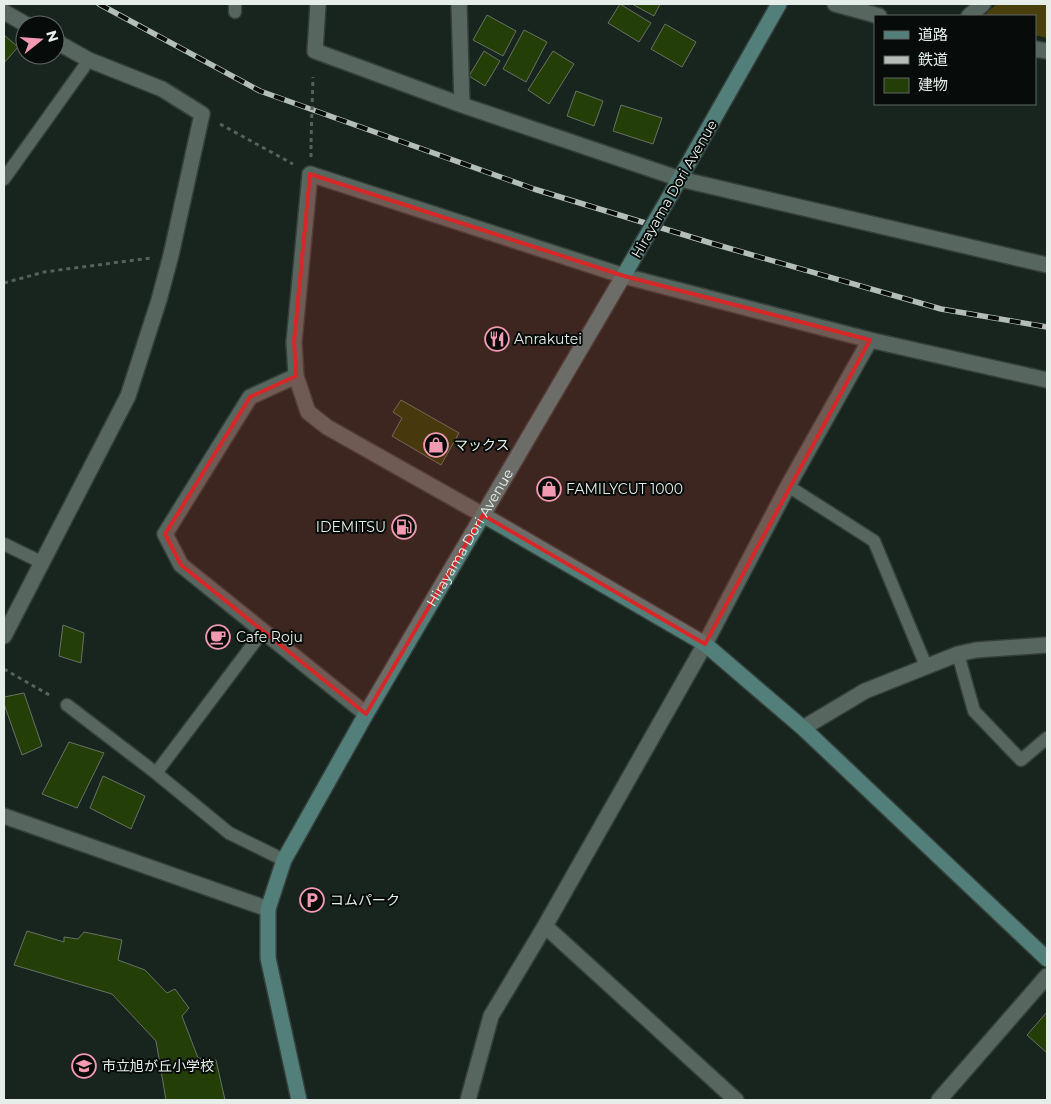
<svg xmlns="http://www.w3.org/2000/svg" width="1051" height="1104" font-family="Montserrat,'Noto Sans JP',sans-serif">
<rect width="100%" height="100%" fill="#17251e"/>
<path fill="#49400e" d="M997,4H1047V38L1035,35V16H987L986,13Z"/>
<path fill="#243e07" stroke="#697164" d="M620,4L651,23L639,42L608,23Z
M632,4H660L654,16Z
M487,15L516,31L503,56L473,40Z
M665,24L696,42L682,67L651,49Z
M524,30L547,42L526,82L503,69Z
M4,35L18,47L4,63Z
M484,51L500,61L485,86L469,76Z
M553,51L574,64L549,104L528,90Z
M576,91L603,101L594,126L567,116Z
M621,105L662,118L653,144L613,131Z
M401,400L459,433L441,465L392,436L402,418L393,412Z
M63,625L84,633L81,663L59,656Z
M24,693L42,746L22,755L4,704V697Z
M69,742L104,753L77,808L42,794Z
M103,776L145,796L131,829L90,808Z
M27,931L64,942V937L78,939L84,932L122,940L118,960L145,970L167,993L175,989L189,1008L182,1016L198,1058L216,1060L225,1100H166L156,1041L112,994L14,965Z
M1047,1012V1053L1027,1035Z"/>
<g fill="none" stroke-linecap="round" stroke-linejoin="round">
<g stroke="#353f3a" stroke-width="15">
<path id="lane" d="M235,12V4
M4,179L89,60
M788,486L874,541L926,666
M4,544L41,562
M958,654L974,711L1021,760L1047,738
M67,705L156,773L229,833L284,860
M156,773L263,631"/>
</g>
<g stroke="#353f3a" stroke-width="18">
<path id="street" d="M318,4L315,51L462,105L680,179L1047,265
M459,4L462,105
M835,4L879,16
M4,12L27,25
M969,16L983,4
M1035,49L1047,51
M296,376L250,397L165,534L181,565L366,714
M483,515L327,427L308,412L296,376L294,342L310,174L624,276L870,340L1047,380
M4,636L128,396L159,300L171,255L202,114L162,89L89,60L55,41
M803,728L865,691L958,654L976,650L1047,645
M4,816L268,909
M545,926L736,1100
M468,1100L491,1016L545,926L705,644L788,486L870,340
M939,1100L1047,976"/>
</g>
<g stroke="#353f3a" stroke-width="18">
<g id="secondary">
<path d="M671,194L779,4"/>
<path d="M483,515L705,644L803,728L1047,959"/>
<path id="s1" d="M299,1100L268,958V909L284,860L366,714L628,268"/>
</g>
</g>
<path stroke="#55615b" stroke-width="3" stroke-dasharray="4 4" stroke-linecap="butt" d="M220,124L293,164
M311,157V142
M4,283L44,272L151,258
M4,669L51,696"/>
<use href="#lane" stroke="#57675f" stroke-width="12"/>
<use href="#street" stroke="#57675f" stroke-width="15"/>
<use href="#secondary" stroke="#527f7a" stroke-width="15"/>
<g stroke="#b3beb8" stroke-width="5.5">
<path id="rail" d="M99,4L260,91L534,189L714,244L941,309L1047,327"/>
</g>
<use href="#rail" stroke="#070c0a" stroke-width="4" stroke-dasharray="11" stroke-linecap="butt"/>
<g stroke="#353f3a" stroke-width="18" stroke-linecap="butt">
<path id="secondary-bridge" d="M628,268L671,194"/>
</g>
<path stroke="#55615b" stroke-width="3" stroke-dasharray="4 4" stroke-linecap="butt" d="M311,142L313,77"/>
<use href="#secondary-bridge" stroke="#527f7a" stroke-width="15"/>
</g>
<path fill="#d62828" fill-opacity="0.2" stroke="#d62828" stroke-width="4" stroke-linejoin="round" d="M310,174L624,276L870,340L705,644L483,515L366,714L181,565L165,534L250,397L296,376L294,342Z"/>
<defs>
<g id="restaurant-ring" transform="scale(1.25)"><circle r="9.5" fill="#070c0a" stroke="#f19ab1" stroke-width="1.5"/><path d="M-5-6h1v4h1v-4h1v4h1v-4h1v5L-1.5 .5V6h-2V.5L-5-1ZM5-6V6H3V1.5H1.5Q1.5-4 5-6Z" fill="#f19ab1"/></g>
<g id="shop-ring" transform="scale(1.25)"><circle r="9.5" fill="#070c0a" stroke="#f19ab1" stroke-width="1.5"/><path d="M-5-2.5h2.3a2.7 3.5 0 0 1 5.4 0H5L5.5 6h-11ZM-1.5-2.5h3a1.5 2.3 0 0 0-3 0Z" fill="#f19ab1"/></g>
<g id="fuel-ring" transform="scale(1.25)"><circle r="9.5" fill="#070c0a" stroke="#f19ab1" stroke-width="1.5"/><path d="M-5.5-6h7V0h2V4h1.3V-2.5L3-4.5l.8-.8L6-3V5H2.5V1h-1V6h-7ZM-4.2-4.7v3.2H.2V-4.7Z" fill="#f19ab1"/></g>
<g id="cafe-ring" transform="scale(1.25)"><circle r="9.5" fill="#070c0a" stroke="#f19ab1" stroke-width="1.5"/><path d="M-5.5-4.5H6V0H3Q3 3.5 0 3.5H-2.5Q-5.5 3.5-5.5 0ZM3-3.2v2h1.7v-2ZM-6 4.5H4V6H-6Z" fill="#f19ab1"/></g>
<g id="parking-ring" transform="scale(1.25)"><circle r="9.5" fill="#070c0a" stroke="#f19ab1" stroke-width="1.5"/><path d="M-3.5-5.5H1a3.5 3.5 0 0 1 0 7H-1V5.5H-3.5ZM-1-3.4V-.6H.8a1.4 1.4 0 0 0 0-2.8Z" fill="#f19ab1"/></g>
<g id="school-ring" transform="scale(1.25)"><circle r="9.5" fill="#070c0a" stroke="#f19ab1" stroke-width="1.5"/><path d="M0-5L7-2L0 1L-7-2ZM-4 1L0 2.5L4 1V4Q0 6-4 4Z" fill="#f19ab1"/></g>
</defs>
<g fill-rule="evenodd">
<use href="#restaurant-ring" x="497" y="339"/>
<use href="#shop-ring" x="436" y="445"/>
<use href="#shop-ring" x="549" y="489"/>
<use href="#fuel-ring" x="404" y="527"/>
<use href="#cafe-ring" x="218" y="637"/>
<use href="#parking-ring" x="312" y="900"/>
<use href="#school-ring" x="84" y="1066"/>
</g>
<g text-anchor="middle" stroke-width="4" stroke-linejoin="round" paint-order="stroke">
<g font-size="14" fill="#e5eee9" stroke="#070c0a">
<text transform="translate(674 189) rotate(-60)" y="5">Hirayama Dori Avenue</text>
<text dy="5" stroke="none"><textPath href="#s1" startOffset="618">Hirayama Dori Avenue</textPath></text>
</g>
<g font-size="14" fill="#e5eee9" stroke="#070c0a" text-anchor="start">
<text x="514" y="344">Anrakutei</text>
<text x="454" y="450">マックス</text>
<text x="566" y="494">FAMILYCUT 1000</text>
<text x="386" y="532" text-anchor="end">IDEMITSU</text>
<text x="236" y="642">Cafe Roju</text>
<text x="330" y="905">コムパーク</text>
<text x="102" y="1071">市立旭が丘小学校</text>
</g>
</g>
<rect width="1051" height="1104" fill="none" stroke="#e5eee9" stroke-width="10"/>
<rect x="874" y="15" width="162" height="90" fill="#070c0a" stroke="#606663"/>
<rect x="884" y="31" width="25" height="8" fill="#527f7a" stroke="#606663"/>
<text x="918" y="40" font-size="15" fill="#e5eee9">道路</text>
<rect x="884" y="56" width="25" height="8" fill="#b3beb8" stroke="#606663"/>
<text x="918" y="65" font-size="15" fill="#e5eee9">鉄道</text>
<rect x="884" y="78" width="25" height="15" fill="#243e07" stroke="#606663"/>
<text x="918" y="90" font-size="15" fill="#e5eee9">建物</text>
<g transform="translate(40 40) rotate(73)"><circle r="24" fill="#070c0a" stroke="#606663"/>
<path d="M0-4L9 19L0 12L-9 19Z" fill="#f19ab1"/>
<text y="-8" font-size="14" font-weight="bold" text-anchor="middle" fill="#e5eee9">N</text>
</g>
</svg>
